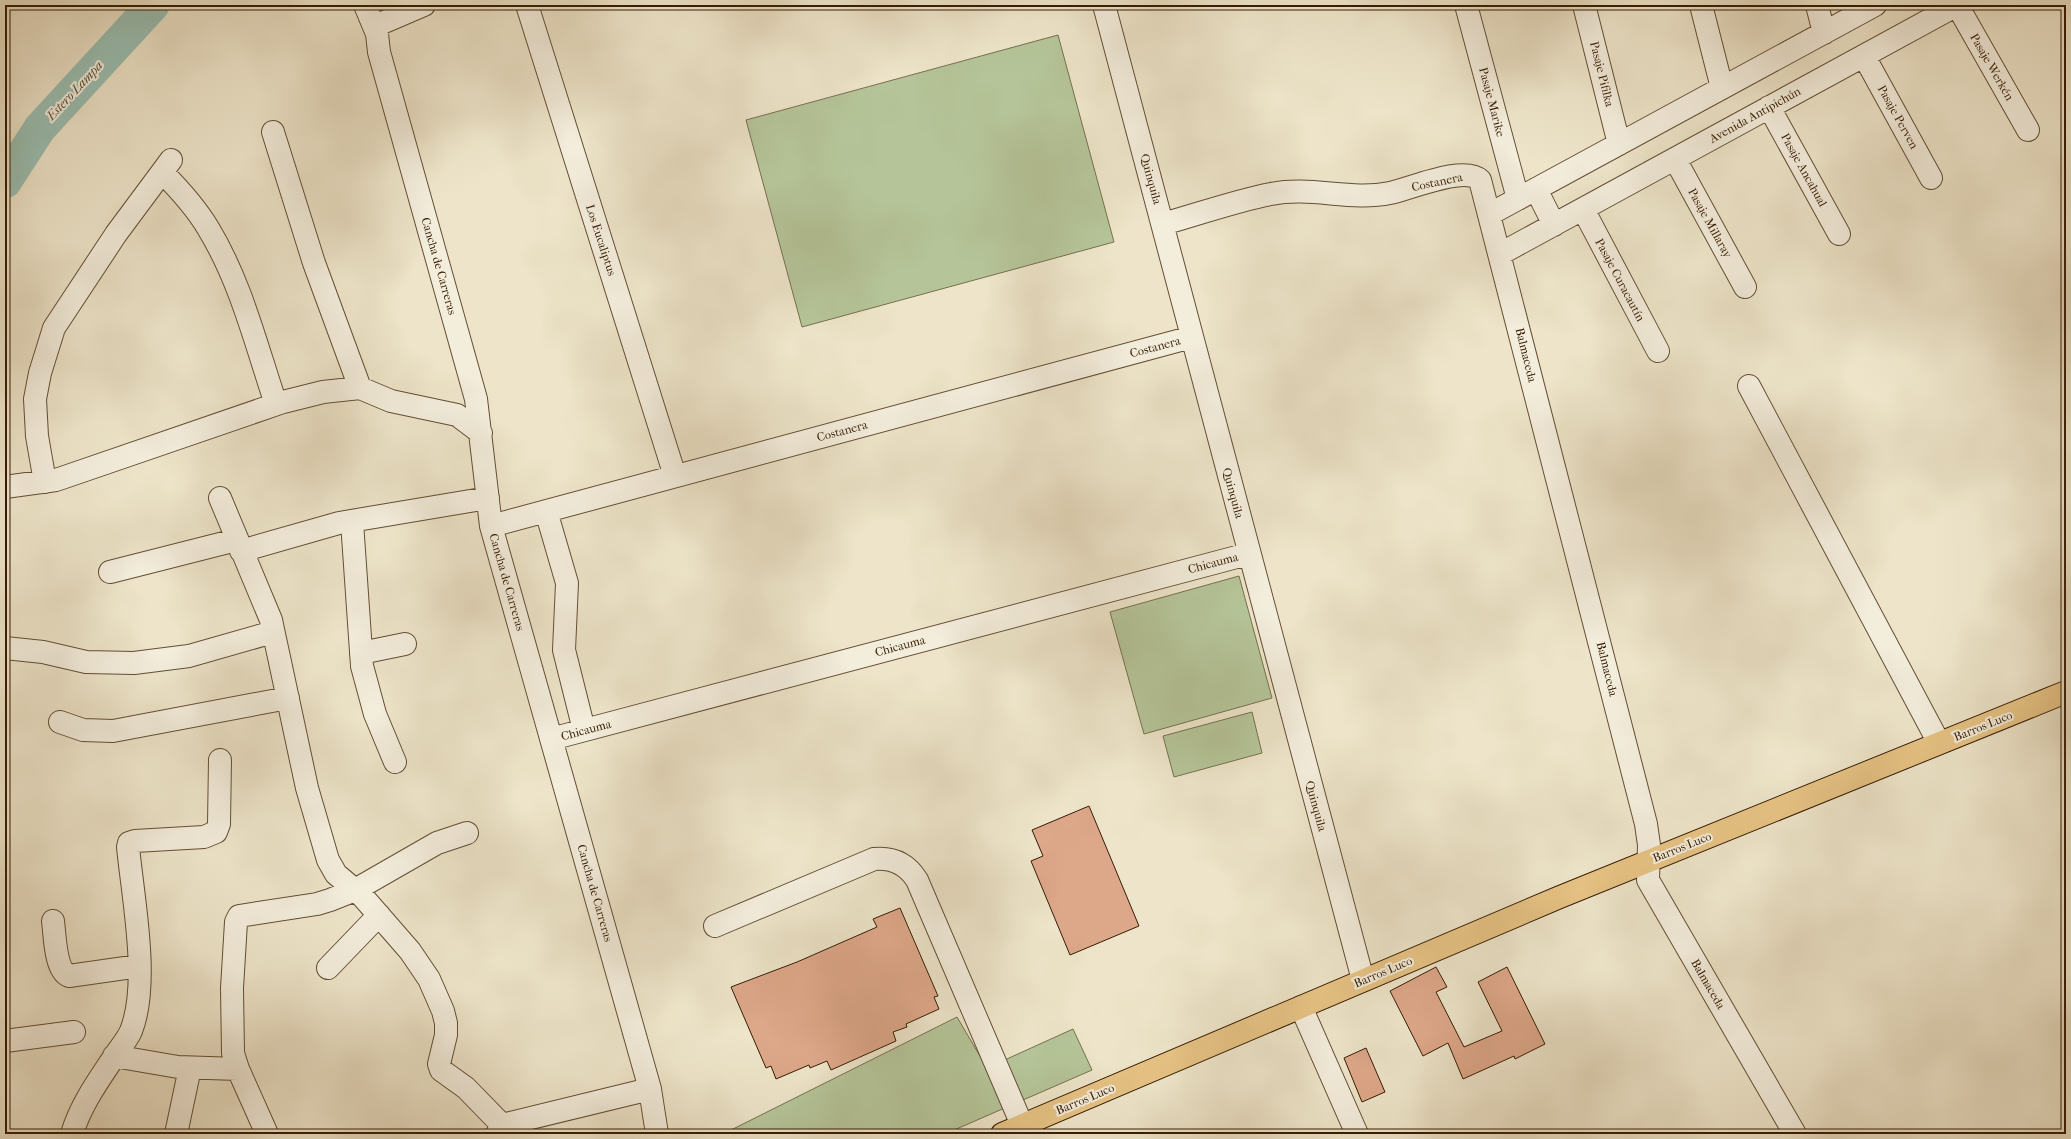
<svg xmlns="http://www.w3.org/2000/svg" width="2071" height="1139" font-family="'IM FELL French Canon',serif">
<rect width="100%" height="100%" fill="#ede4c9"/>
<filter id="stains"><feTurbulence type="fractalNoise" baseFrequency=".005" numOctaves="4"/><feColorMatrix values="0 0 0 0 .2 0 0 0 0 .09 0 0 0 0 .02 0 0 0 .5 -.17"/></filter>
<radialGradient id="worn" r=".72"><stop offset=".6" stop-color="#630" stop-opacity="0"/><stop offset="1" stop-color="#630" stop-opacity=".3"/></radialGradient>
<path fill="#b5c599" stroke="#76704e" d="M1058,35L1114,242L802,327L746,120Z
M1239,576L1272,698L1144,734L1110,612Z
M1252,712L1262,753L1174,777L1163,736Z
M957,1017L987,1068L1073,1029L1092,1070L945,1134H723Z"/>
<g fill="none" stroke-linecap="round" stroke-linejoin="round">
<path stroke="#9abfb2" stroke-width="33" d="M5,182L40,128L153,5"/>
</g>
<path fill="#dda789" stroke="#361c03" d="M1089,806L1139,926L1070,955L1031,861L1043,856L1032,830Z
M900,908L938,996L934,997L939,1009L906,1024L907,1027L893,1032L896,1041L831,1070L827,1061L810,1068L809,1065L776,1079L771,1066L766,1068L731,987L797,962L877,927L873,919Z
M1436,967L1447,987L1436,992L1464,1047L1502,1031L1478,982L1507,967L1545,1044L1515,1059L1514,1056L1463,1079L1448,1043L1423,1056L1390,991Z
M1366,1048L1385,1092L1362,1102L1344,1058Z"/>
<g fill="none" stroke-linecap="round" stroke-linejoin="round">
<g stroke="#644e34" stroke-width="24">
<path id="minor" d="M365,5L377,34L379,52L476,399L491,526L650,1089L657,1134
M527,5L675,476
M1104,5L1363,980
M1466,5L1518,199
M1584,5L1619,144
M1701,5L1722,88
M1817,5L1824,33
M1957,5L2028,130
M375,26L424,5
M1864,56L1931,178
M1769,107L1839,234
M273,132L314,263L360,388
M1675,159L1745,287
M162,172C179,189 196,208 208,228C241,282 256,345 276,404
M1536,189L1554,225
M1583,209L1658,351
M1490,214L1875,5
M1163,224C1199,214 1235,201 1271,194C1311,186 1350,201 1390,193C1410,189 1464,165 1480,180L1646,824L1649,845L1648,880L1795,1134
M1500,254L1957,5
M1749,386L1939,743
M45,482L37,436L35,399L40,373L54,328L116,234L171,160
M5,487L56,480L283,402L323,392L360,388L391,401L457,415L481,433
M220,498L271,620L307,788L328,860L336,874L363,897L410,951L429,979L443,1011L446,1023V1035L439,1064L441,1070L466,1088L502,1125
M546,511L567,583L564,650L584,730
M352,522L362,666L375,714L395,762
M491,526L1192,337
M241,551L339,523L488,498
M110,572L236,540
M5,648L43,652L86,662L134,663L189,656L273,632
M361,653L405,644
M60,722L83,730L113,731L288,698
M551,739L1248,554
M53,921C55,936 55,970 69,976L139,966
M715,926L874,859C893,857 907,864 917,880L1022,1125
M328,968L379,915
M1301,1007L1357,1134
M5,1041L74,1032
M114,1056L178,1067L238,1069
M72,1134C80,1106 98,1081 114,1057C119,1049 127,1040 131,1031C150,983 133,899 128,847L129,843L135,841L204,837L216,832L219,824L220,760
M176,1134L190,1068
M267,1134L238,1069L233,1053L232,988L236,922L239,916L317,904L330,900L355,890L437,843L467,833
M497,1134L502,1125L650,1089"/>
</g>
<g stroke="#361c03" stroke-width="24">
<path id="major" d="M1002,1134L1560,897L2066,692"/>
</g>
<use href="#minor" stroke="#f3eddc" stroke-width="22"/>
<use href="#major" stroke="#e6c284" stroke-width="22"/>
</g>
<g text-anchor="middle" stroke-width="4" stroke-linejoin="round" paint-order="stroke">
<g font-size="12" fill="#361c03" stroke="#f3eddc">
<text transform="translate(1992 67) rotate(60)" y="4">Pasaje Werkén</text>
<text transform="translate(1602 74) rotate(76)" y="4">Pasaje Pifilka</text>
<text transform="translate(1492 102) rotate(75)" y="4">Pasaje Marike</text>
<text transform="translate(1755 115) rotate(-29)" y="4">Avenida Antipichún</text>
<text transform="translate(1898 117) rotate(61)" y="4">Pasaje Perven</text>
<text transform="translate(1804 170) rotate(61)" y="4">Pasaje Ancahual</text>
<text transform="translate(1151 179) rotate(75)" y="4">Quinquila</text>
<text transform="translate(1437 182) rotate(-12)" y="4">Costanera</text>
<text transform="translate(1710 223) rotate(61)" y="4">Pasaje Millaray</text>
<text transform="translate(601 240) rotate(72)" y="4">Los Eucaliptus</text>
<text transform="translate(439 266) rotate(74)" y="4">Cancha de Carreras</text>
<text transform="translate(1620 280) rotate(62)" y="4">Pasaje Curacautín</text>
<text transform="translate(1155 347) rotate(-15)" y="4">Costanera</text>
<text transform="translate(1526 355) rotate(76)" y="4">Balmaceda</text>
<text transform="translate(842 431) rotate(-15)" y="4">Costanera</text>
<text transform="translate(1233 493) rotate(75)" y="4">Quinquila</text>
<text transform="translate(1213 563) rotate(-15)" y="4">Chicauma</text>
<text transform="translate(507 582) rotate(74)" y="4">Cancha de Carreras</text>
<text transform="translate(900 646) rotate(-15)" y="4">Chicauma</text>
<text transform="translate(1607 669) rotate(76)" y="4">Balmaceda</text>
<text transform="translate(1983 726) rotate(-22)" y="4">Barros Luco</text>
<text transform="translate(586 730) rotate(-15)" y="4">Chicauma</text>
<text transform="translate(1316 806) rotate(75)" y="4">Quinquila</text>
<text transform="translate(1682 847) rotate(-22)" y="4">Barros Luco</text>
<text transform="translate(595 893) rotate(74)" y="4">Cancha de Carreras</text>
<text transform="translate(1383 972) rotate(-23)" y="4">Barros Luco</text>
<text transform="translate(1708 984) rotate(60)" y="4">Balmaceda</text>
<text transform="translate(1085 1099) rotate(-23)" y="4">Barros Luco</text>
</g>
<g font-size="13" font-style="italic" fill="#544d38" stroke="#f3eddc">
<text transform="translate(74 90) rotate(-47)" y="5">Estero Lampa</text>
</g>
</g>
<rect width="2071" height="1139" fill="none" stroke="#ede4c9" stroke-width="20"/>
<rect x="6" y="6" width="2059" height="1127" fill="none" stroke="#361c03" stroke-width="2"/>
<rect x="10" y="10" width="2051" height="1119" fill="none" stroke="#361c03"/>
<rect width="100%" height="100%" filter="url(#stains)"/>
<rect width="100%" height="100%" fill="url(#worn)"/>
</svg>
